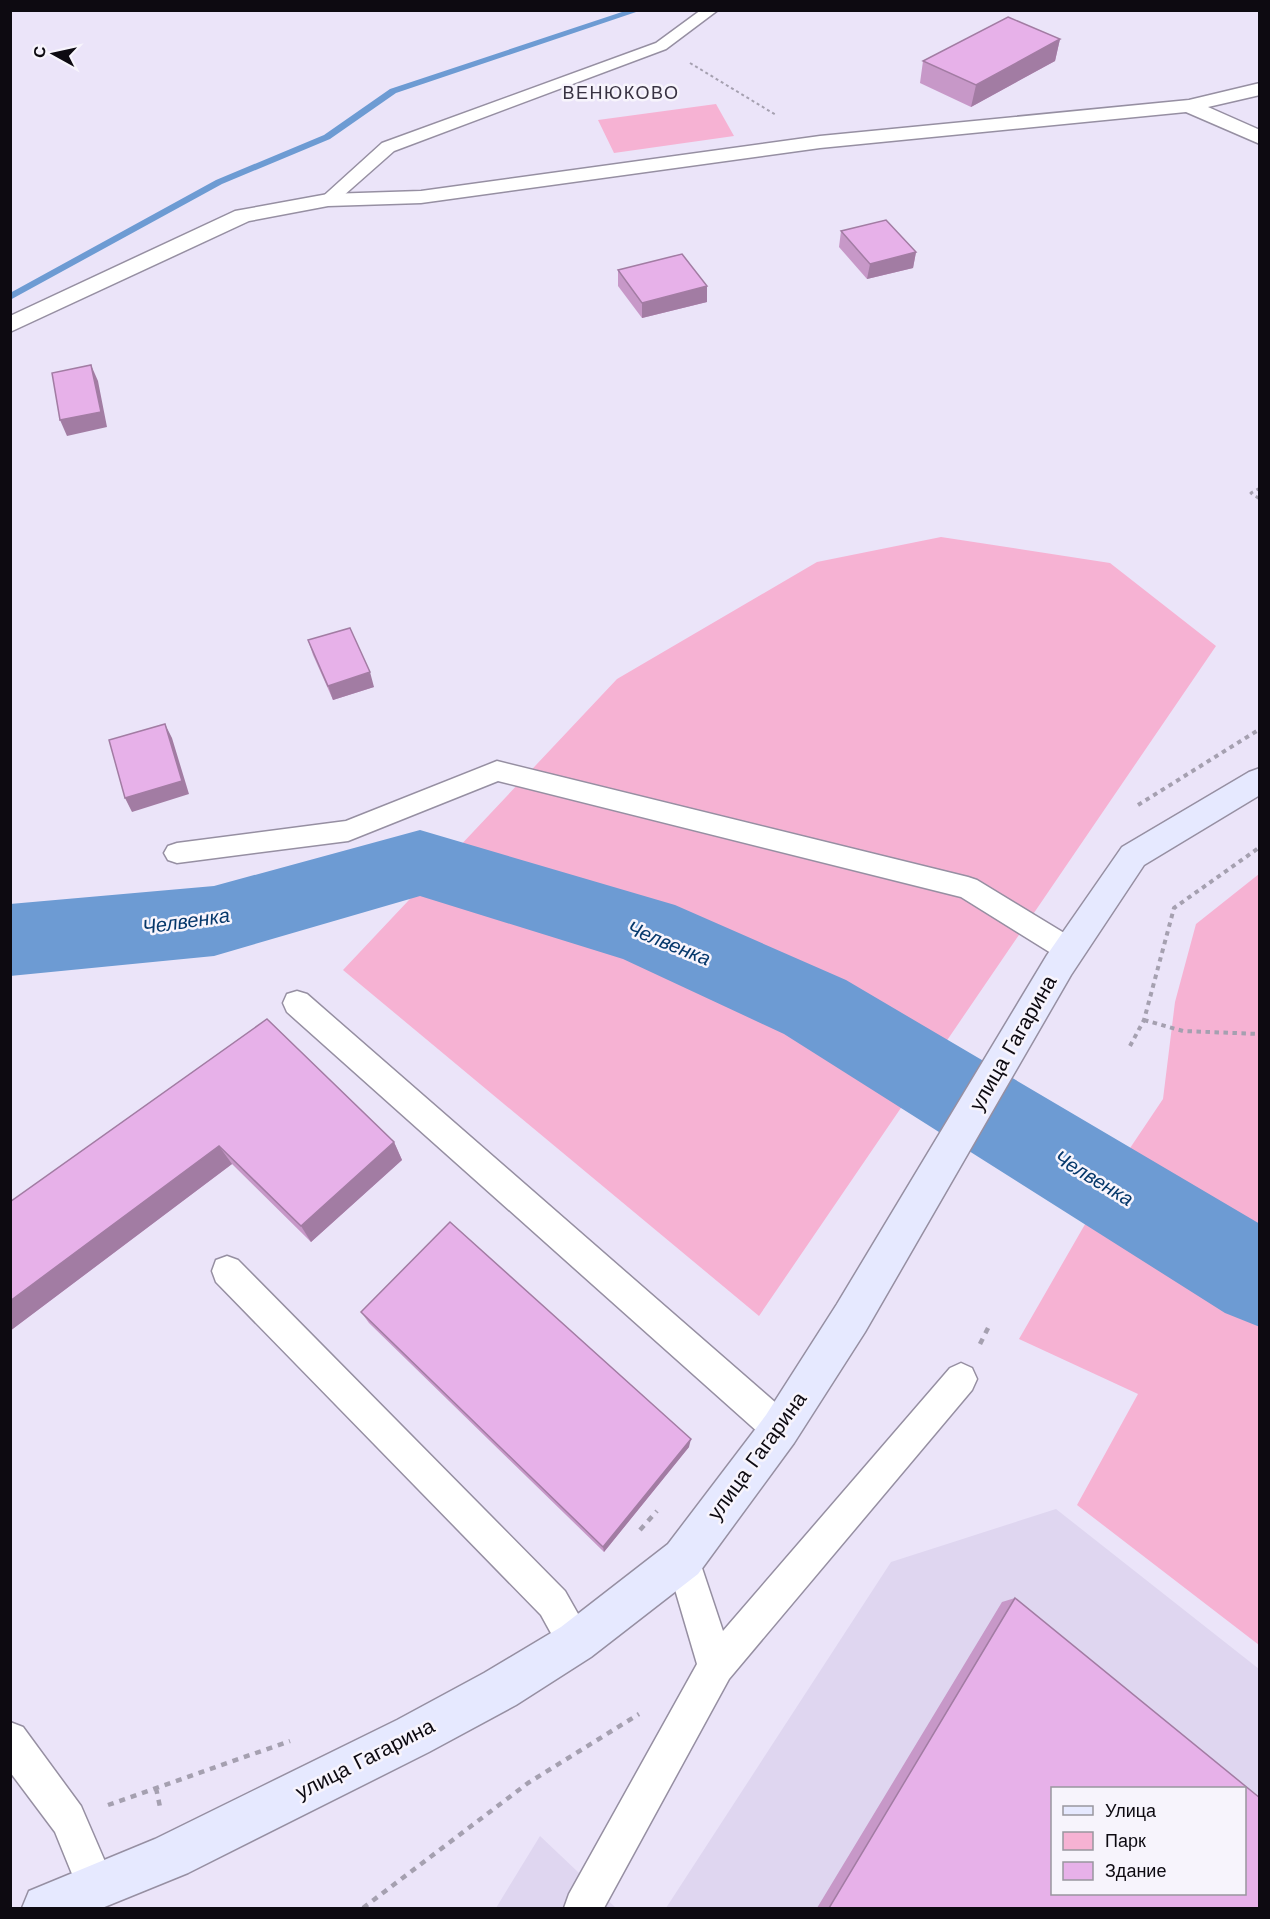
<svg xmlns="http://www.w3.org/2000/svg" width="1270" height="1919" font-family="'Work Sans',sans-serif">
<rect width="100%" height="100%" fill="#ebe4f9"/>
<path fill="#dfd6f0" fill-rule="evenodd" d="M1056,1509L1259,1669V1908H666L891,1562ZM1052,1788H1244V1894H1052Z
M540,1836L616,1908H496Z"/>
<path fill="#f6b2d3" d="M716,104L734,136L614,153L598,120Z
M941,537L1110,563L1216,646L759,1316L343,970L617,679L817,562Z
M1259,874V1645L1077,1505L1138,1394L1019,1339L1122,1160L1163,1099L1175,1002L1196,924Z"/>
<g fill="none" stroke-linecap="round" stroke-linejoin="round">
<path fill="#6d9bd3" fill-rule="evenodd" d="M628,10H642L396,93L330,139L222,184L10,300V293L216,180L324,135L390,89Z"/>
<path fill="#6d9bd3" fill-rule="evenodd" d="M420,830L675,905L846,980L1260,1224V1327L1225,1313L784,1034L623,959L420,896L214,956L10,976V904L214,886Z"/>
<g stroke="#968fa2" stroke-width="3">
<path id="service" d="M701,10H718L666,49L394,151L334,204H322L319,200L382,143L656,43Z
M497,761L968,877L977,880L1079,942L1082,950L1079,958L1069,961L1059,958L961,897L498,781L348,841L177,863L168,860L164,853L168,846L177,843L346,821Z
M297,991L307,994L792,1417L797,1429L792,1441L780,1446L768,1441L287,1012L283,1003L287,994Z
M227,1256L238,1260L565,1591L594,1642L589,1655L576,1660L563,1655L541,1615L216,1282L212,1271L216,1260Z
M961,1363L972,1368L977,1379L972,1390L729,1679L604,1908H564L569,1894L697,1664L666,1559L671,1547L683,1542L695,1547L723,1631L950,1368Z
M10,1722L23,1727L81,1806L116,1887L111,1901L97,1906L83,1901L55,1832L10,1772Z"/>
</g>
<g stroke="#968fa2" stroke-width="3">
<path id="minor" d="M1260,83V95L1208,107L1260,130V144L1186,112L820,148L421,203L328,206L249,221L10,332V316L235,211L328,194L421,191L820,136L1189,100Z"/>
</g>
<g stroke="#968fa2" stroke-width="3">
<path id="secondary" d="M1260,768V795L1144,865L1071,975L865,1332L794,1443L698,1574L591,1657L516,1705L429,1752L188,1873L102,1908H22L29,1891L155,1839L397,1720L484,1673L561,1627L668,1544L766,1415L837,1304L1047,955L1122,847L1249,772Z"/>
</g>
<path stroke="#a5a0b0" stroke-width="2" stroke-dasharray="3 3" stroke-linecap="butt" d="M690,63L776,115"/>
<path stroke="#a5a0b0" stroke-width="3" stroke-dasharray="4 4" stroke-linecap="butt" d="M1260,488L1251,493L1260,499"/>
<path stroke="#a5a0b0" stroke-width="4" stroke-dasharray="4.5 4.5" stroke-linecap="butt" d="M1138,805L1260,729
M1144,1020L1183,1031L1260,1034
M1130,1046L1144,1020L1174,908L1260,847"/>
<path stroke="#a5a0b0" stroke-width="4.5" stroke-dasharray="6 6" stroke-linecap="butt" d="M980,1344L989,1326
M640,1530L657,1511
M156,1788L160,1807
M108,1805L290,1741
M363,1908L528,1783L639,1714"/>
<use href="#service" fill="#fff" fill-rule="evenodd"/>
<use href="#minor" fill="#fff" fill-rule="evenodd"/>
<use href="#secondary" fill="#e6e9ff" fill-rule="evenodd"/>
</g>
<path fill="#c798c8" d="M1060,39L1055,61L971,107L920,83L923,61Z
M841,231L916,252L913,268L867,279L839,247Z
M618,270L707,286V302L642,318L618,286Z
M308,640L374,687L333,700L313,655Z
M267,1019L394,1142L402,1160L311,1242L232,1164L10,1331Z
M361,1312L689,1447L604,1552L369,1323Z
M1015,1598L1260,1908H817L1002,1602Z"/>
<path fill="#a27ca3" d="M1060,39L1055,61L971,107L976,85Z
M916,252L913,268L867,279L870,264Z
M707,286V302L642,318V303Z
M91,365L98,381L107,427L67,436L60,420Z
M370,672L374,687L333,700L328,686Z
M165,724L172,738L189,794L132,812L125,798Z
M394,1142L402,1160L311,1242L301,1226Z
M219,1146L232,1164L10,1331V1301Z
M691,1439L689,1447L604,1552L603,1547Z"/>
<path fill="#e7b1e9" stroke="#a27ca3" stroke-width="1.5" fill-rule="evenodd" d="M1008,17L1060,39L976,85L923,61Z
M886,220L916,252L870,264L841,231Z
M682,254L707,286L642,303L618,270Z
M91,365L101,412L60,420L52,373Z
M350,628L370,672L328,686L308,640Z
M165,724L182,781L125,798L109,740Z
M267,1019L394,1142L301,1226L219,1146L10,1301V1202Z
M450,1222L691,1439L603,1547L361,1312Z
M1015,1598L1260,1798V1908H829ZM1053,1788H1245V1893H1053Z"/>
<g text-anchor="middle" stroke-width="5" stroke-linejoin="round" paint-order="stroke">
<g font-size="18" letter-spacing="1.5" fill="#383242" stroke="#f7f4fc">
<text x="621" y="99">ВЕНЮКОВО</text>
</g>
<g font-size="20" font-style="italic" fill="#06386b" stroke="#f7f4fc">
<text transform="translate(186 921) rotate(-8)" y="7">Челвенка</text>
<text transform="translate(669 943) rotate(22)" y="7">Челвенка</text>
<text transform="translate(1094 1178) rotate(31)" y="7">Челвенка</text>
</g>
<g font-size="21" fill="#0d0a11" stroke="#f7f4fc">
<text transform="translate(1013 1043) rotate(-60)" y="7">улица Гагарина</text>
<text transform="translate(757 1456) rotate(-54)" y="7">улица Гагарина</text>
<text transform="translate(365 1759) rotate(-27)" y="7">улица Гагарина</text>
</g>
</g>
<rect width="1270" height="1919" fill="none" stroke="#0d0a11" stroke-width="24"/>
<rect x="1051" y="1787" width="195" height="108" fill="#f7f4fc" stroke="#99969e" stroke-width="1.5"/>
<rect x="1063" y="1806" width="30" height="9" fill="#e6e9ff" stroke="#99969e" stroke-width="1.5"/>
<text x="1105" y="1817" font-size="18" fill="#0d0a11">Улица</text>
<rect x="1063" y="1832" width="30" height="18" fill="#f6b2d3" stroke="#99969e" stroke-width="1.5"/>
<text x="1105" y="1847" font-size="18" fill="#0d0a11">Парк</text>
<rect x="1063" y="1862" width="30" height="18" fill="#e7b1e9" stroke="#99969e" stroke-width="1.5"/>
<text x="1105" y="1877" font-size="18" fill="#0d0a11">Здание</text>
<g transform="translate(54 54) rotate(278)" stroke="#f7f4fc" stroke-width="4.5" paint-order="stroke">
<path d="M0-4.5L10 22L0 15L-10 22Z" fill="#0d0a11"/>
<text y="-9" font-size="16" font-weight="bold" text-anchor="middle" fill="#0d0a11">С</text>
</g>
</svg>
